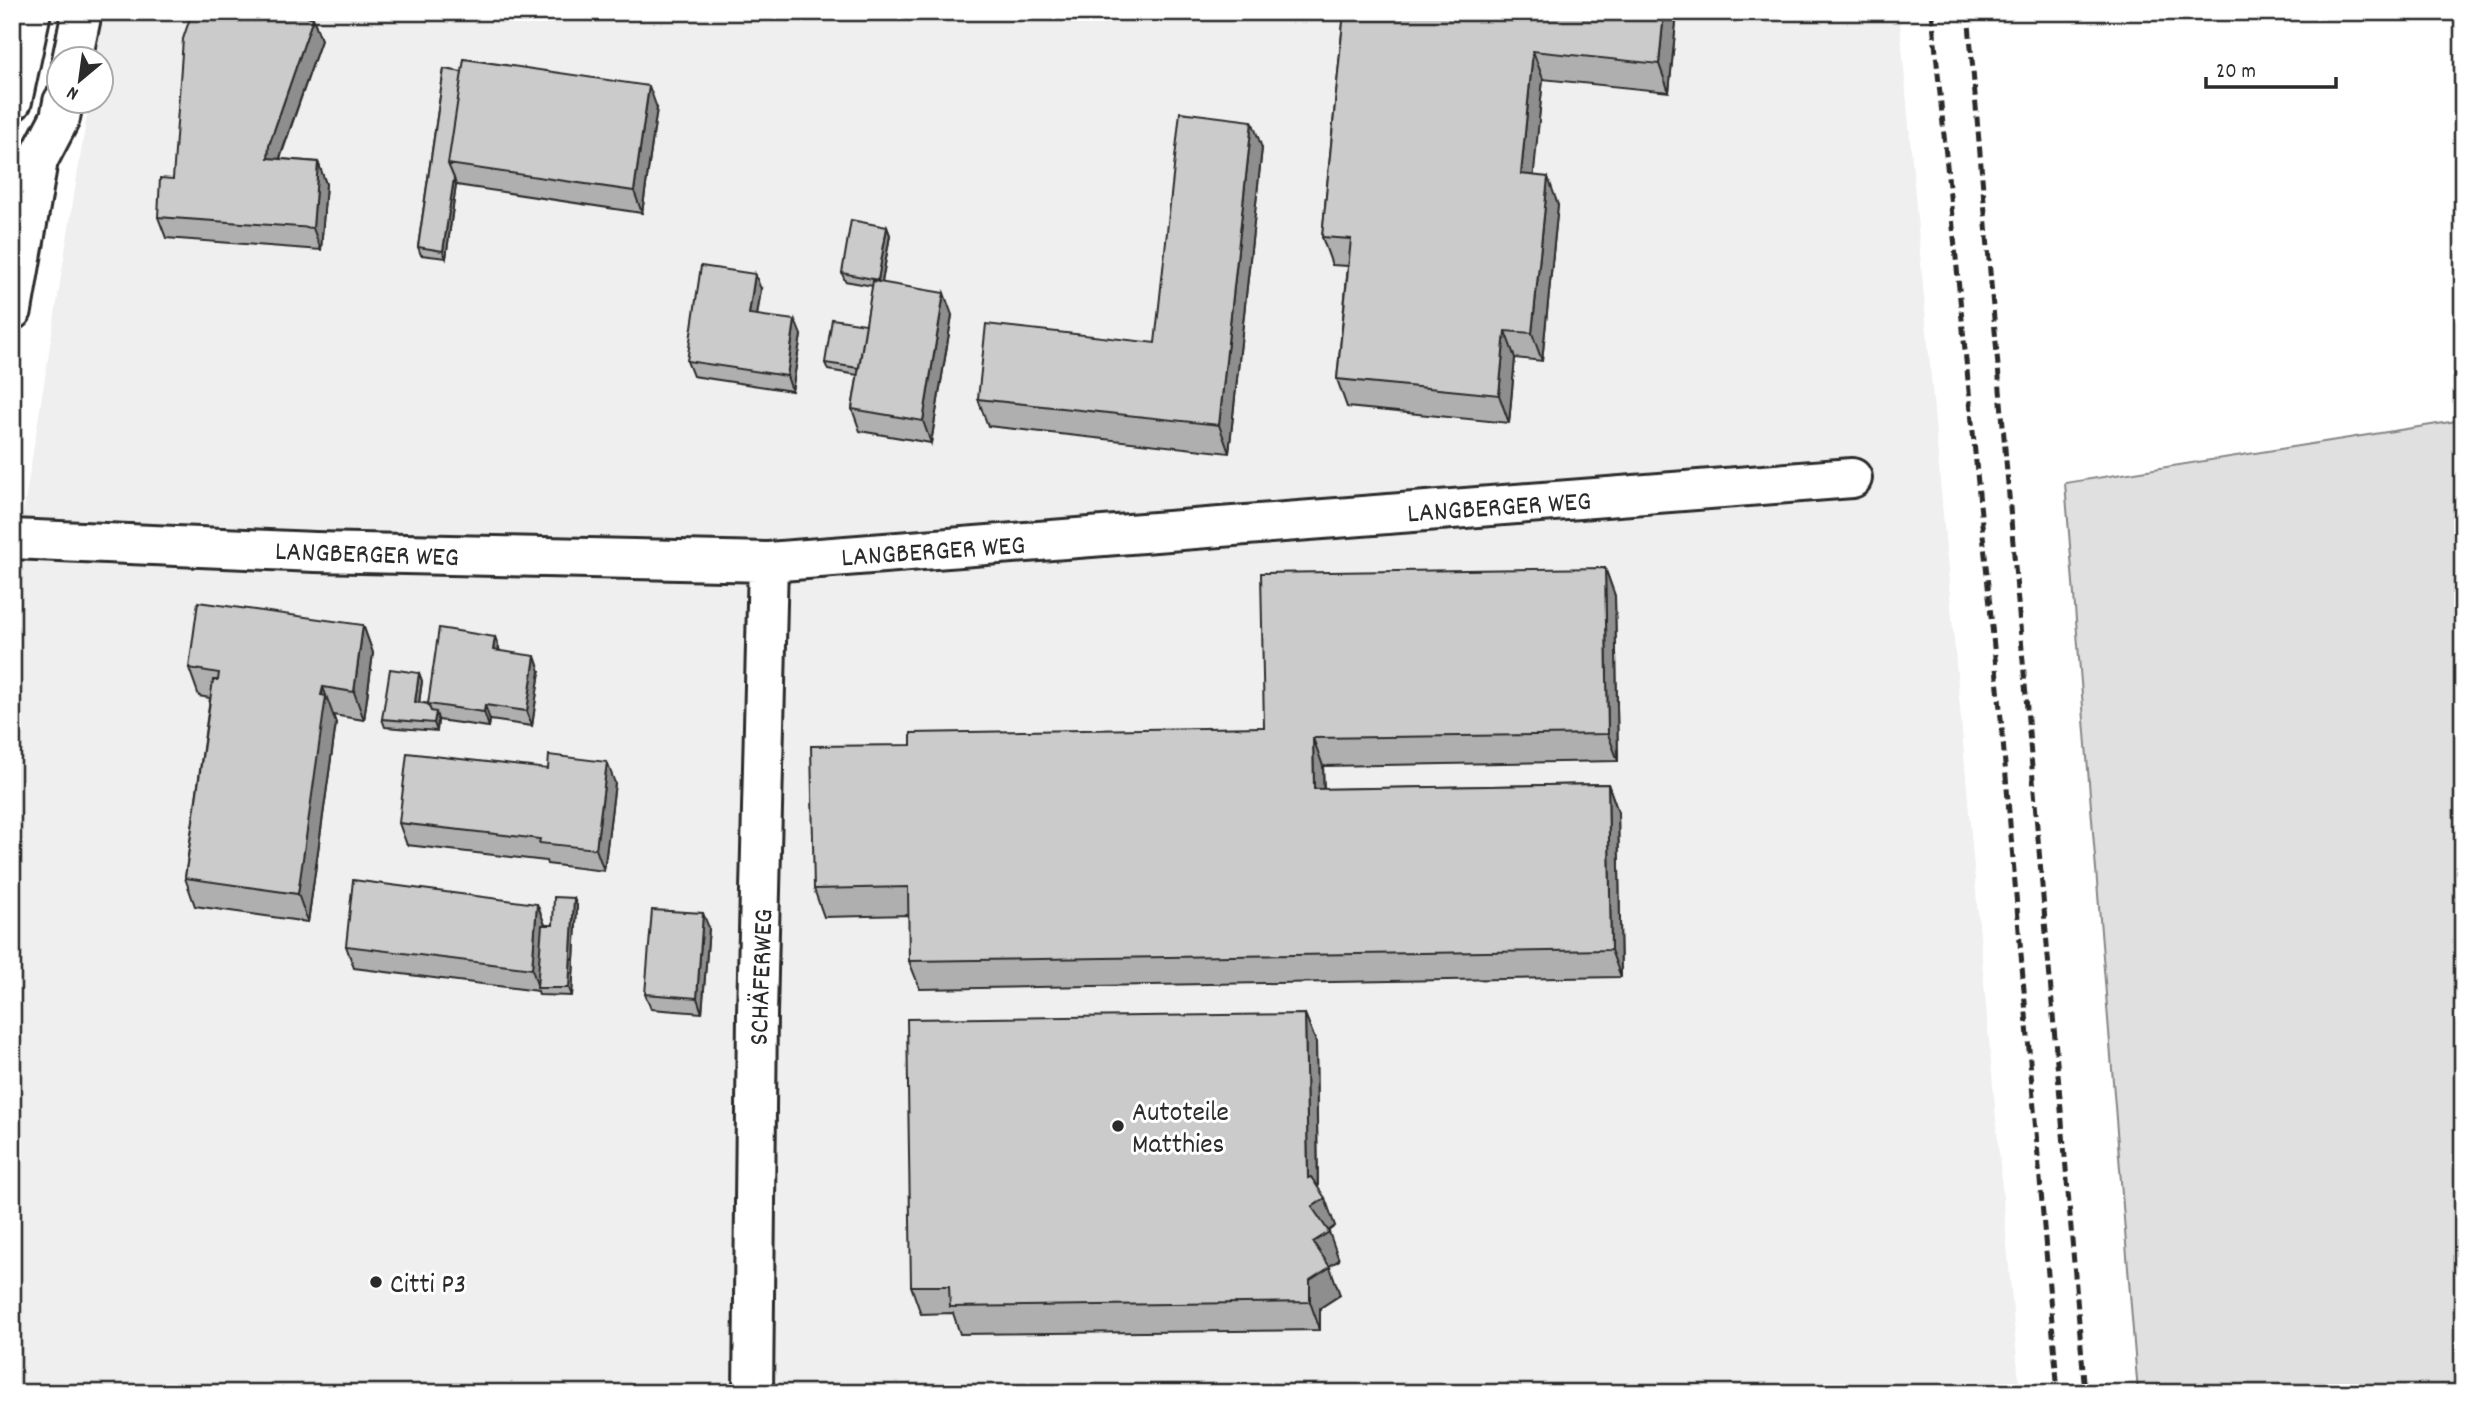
<svg xmlns="http://www.w3.org/2000/svg" width="2475" height="1405" font-family="Dekko,sans-serif">
<rect width="100%" height="100%" fill="#fff"/>
<filter id="ink" filterUnits="userSpaceOnUse"><feTurbulence type="fractalNoise" baseFrequency=".0143" numOctaves="2"/><feDisplacementMap in="SourceGraphic" scale="14" xChannelSelector="R" yChannelSelector="G"/><feConvolveMatrix kernelMatrix="1 2 1 2 8 2 1 2 1" color-interpolation-filters="sRGB"/></filter>
<g filter="url(#ink)">
<path fill="#efefef" d="M103,12H1899L2020,1393H12V583L89,102H102V60L96,59Z"/>
<path fill="#e0e0e0" stroke="#868686" stroke-width="2" d="M2463,420V1393H2138L2065,483Z"/>
<g fill="none" stroke-linecap="round" stroke-linejoin="round">
<g stroke="#2b2b2b" stroke-width="44">
<path id="street" d="M12,539L315,552L768,562L1852,478
M753,1393L757,1014L768,562"/>
</g>
<g stroke="#2b2b2b" stroke-width="44">
<path id="secondary" d="M72,60L82,12
M12,101L31,12
M12,310L38,160L60,118L63,102"/>
</g>
<use href="#street" stroke="#fff" stroke-width="38"/>
<use href="#secondary" stroke="#fff" stroke-width="38"/>
<path stroke="#2b2b2b" stroke-width="5" stroke-dasharray="10 5" stroke-linecap="butt" d="M1932,12L2002,729L2058,1393
M1968,12L2085,1393"/>
</g>
<path fill="#afafaf" stroke="#2b2b2b" stroke-width="2" d="M1344,12H1677L1669,92L1543,79L1533,176L1558,205L1542,361L1515,358L1509,423L1347,407L1337,379L1348,266L1332,265L1322,237Z
M313,18L321,40L280,159L318,162L326,184L321,250L166,238L158,217L173,179Z
M444,69L657,108L642,213L456,185L446,258L421,255L418,247Z
M1262,148L1229,453L988,426L978,399L1155,343Z
M887,227L890,235L882,283L952,315L931,443L860,431L852,409L858,375L828,370L825,363L866,324L873,286L845,281L842,273Z
M761,289L757,315L801,335L792,391L693,376L687,361Z
M1605,568L1615,596L1618,761L1323,766L1324,789L1608,784L1618,812L1621,977L920,989L909,961V915L824,917L814,889L911,745L1264,727Z
M363,625L373,653L364,720L333,715L336,723L308,922L195,906L185,878L210,698L199,696L189,668Z
M495,637L500,651L540,671L532,726L490,720L489,727L438,720L437,731L385,727L382,719L419,673L422,681L419,702L428,704Z
M615,783L604,871L547,864L546,861L407,845L399,823Z
M537,904L545,925H553L577,906L572,996L539,995L538,991L354,968L346,946Z
M709,928L702,1013L651,1009L645,994Z
M1305,1014L1316,1042L1318,1187L1335,1226L1328,1231L1339,1260L1329,1266L1340,1295L1320,1308V1330L960,1334L953,1313L921,1314L911,1286Z"/>
<path fill="#8e8e8e" stroke="#2b2b2b" stroke-width="2" d="M1664,12H1677L1669,92L1659,64Z
M313,18L321,40L277,166L268,158L269,145Z
M1533,51L1543,79L1531,202L1521,174Z
M649,86L657,108L642,213L634,191Z
M1252,121L1262,148L1229,453L1219,425Z
M318,162L326,184L321,250L313,228Z
M1548,177L1558,205L1542,361L1532,333Z
M454,178L456,185L446,258L443,251Z
M887,227L890,235L881,287L878,280Z
M755,274L761,289L755,329L749,314Z
M944,293L952,315L931,443L923,421Z
M795,320L801,335L792,391L787,376Z
M1505,331L1515,358L1509,423L1499,395Z
M1605,568L1615,596L1618,761L1608,734Z
M363,625L373,653L364,720L354,692Z
M495,637L500,652L493,650Z
M535,656L540,671L532,726L527,711Z
M419,673L422,681L418,710L415,702Z
M323,687L336,723L308,922L298,894Z
M485,705L490,720L489,727L484,712Z
M436,712L438,719L437,731L434,723Z
M1313,738L1323,766L1324,817L1314,789Z
M607,762L615,783L604,871L596,849Z
M1608,784L1618,812L1621,977L1611,950Z
M574,898L577,906L572,996L569,988Z
M537,904L545,925L538,988L532,969Z
M703,913L709,928L702,1013L697,998Z
M1305,1014L1316,1042L1318,1203L1325,1198L1335,1226L1322,1235L1312,1207L1308,1178Z
M1329,1232L1339,1260L1323,1270L1313,1242Z
M1330,1267L1340,1295L1320,1308V1330L1310,1302V1280Z"/>
<path fill="#cbcbcb" stroke="#2b2b2b" stroke-width="2" d="M192,12H295L313,18L269,145L268,158L318,162L313,228L158,217L160,178L173,179L183,39Z
M1344,12H1664L1659,64L1533,51L1521,174L1548,177L1532,333L1505,331L1499,395L1337,379L1351,239L1322,237Z
M464,59L649,86L634,191L448,164Z
M444,69L462,72L448,164L454,178L443,251L418,247Z
M1180,112L1252,121L1219,425L978,399L986,324L1155,343Z
M851,220L887,227L878,280L842,273Z
M701,266L755,274L749,314L795,320L787,376L687,361Z
M873,281L944,293L923,421L852,409Z
M832,319L866,324L859,368L825,363Z
M1605,568L1608,734L1313,738L1314,789L1608,784L1611,950L909,961L908,887L814,889L811,746L911,745V733L1264,727L1261,573Z
M198,602L363,625L354,692L323,687L321,695L326,696L298,894L185,878L213,680H218L219,673L189,668Z
M439,628L495,637L493,650L535,656L527,711L485,705L484,712L428,704Z
M390,669L419,673L415,702L428,704L431,711L436,712L434,723L382,719Z
M407,753L548,769L549,755L607,762L596,849L539,843L540,839L399,823Z
M353,880L537,904L532,969L346,946Z
M554,897L574,898L569,988H537L542,925H553Z
M652,910L703,913L697,998L645,994Z
M1305,1014L1308,1178L1311,1177L1325,1198L1312,1207L1329,1232L1313,1242L1330,1267L1310,1280V1302L950,1307L949,1286H911L907,1019Z"/>
</g>
<g fill="#2b2b2b" stroke="#fff" stroke-width="2.5">
<circle cx="1118" cy="1126" r="7"/>
<circle cx="376" cy="1282" r="7"/>
</g>
<g text-anchor="middle" stroke-width="6" stroke-linejoin="round" paint-order="stroke">
<g font-size="28" fill="#2b2b2b" stroke="#fff">
<text transform="translate(1499 505) rotate(-4)" y="10">LANGBERGER WEG</text>
<text transform="translate(933 549) rotate(-4)" y="10">LANGBERGER WEG</text>
<text transform="translate(367 552) rotate(2)" y="10">LANGBERGER WEG</text>
<text transform="translate(759 977) rotate(-88)" y="10">SCHÄFERWEG</text>
</g>
<g font-size="28" fill="#2b2b2b" stroke="#fff" text-anchor="start">
<text x="1132" y="1120">Autoteile<tspan x="1132" dy="32">Matthies</tspan></text>
<text x="390" y="1292">Citti P3</text>
</g>
</g>
<rect width="2475" height="1405" fill="none" stroke="#fff" stroke-width="42"/>
<rect x="21" y="21" width="2433" height="1363" fill="none" stroke="#2b2b2b" stroke-width="2.5" filter="url(#ink)"/>
<g transform="translate(80 80) rotate(209)"><circle r="33" fill="#ffffff" stroke="#aaaaaa" stroke-width="2"/>
<path d="M0-5L12 26L0 18L-12 26Z" fill="#2b2b2b"/>
<text y="-10" font-size="19" font-weight="bold" text-anchor="middle" fill="#2b2b2b">N</text>
</g>
<path d="M2206 77v10h130v-10" fill="none" stroke="#2b2b2b" stroke-width="3.5"/>
<text x="2216" y="77" font-size="21" fill="#2b2b2b" stroke="#ffffff" stroke-width="5" paint-order="stroke">20 m</text>
</svg>
